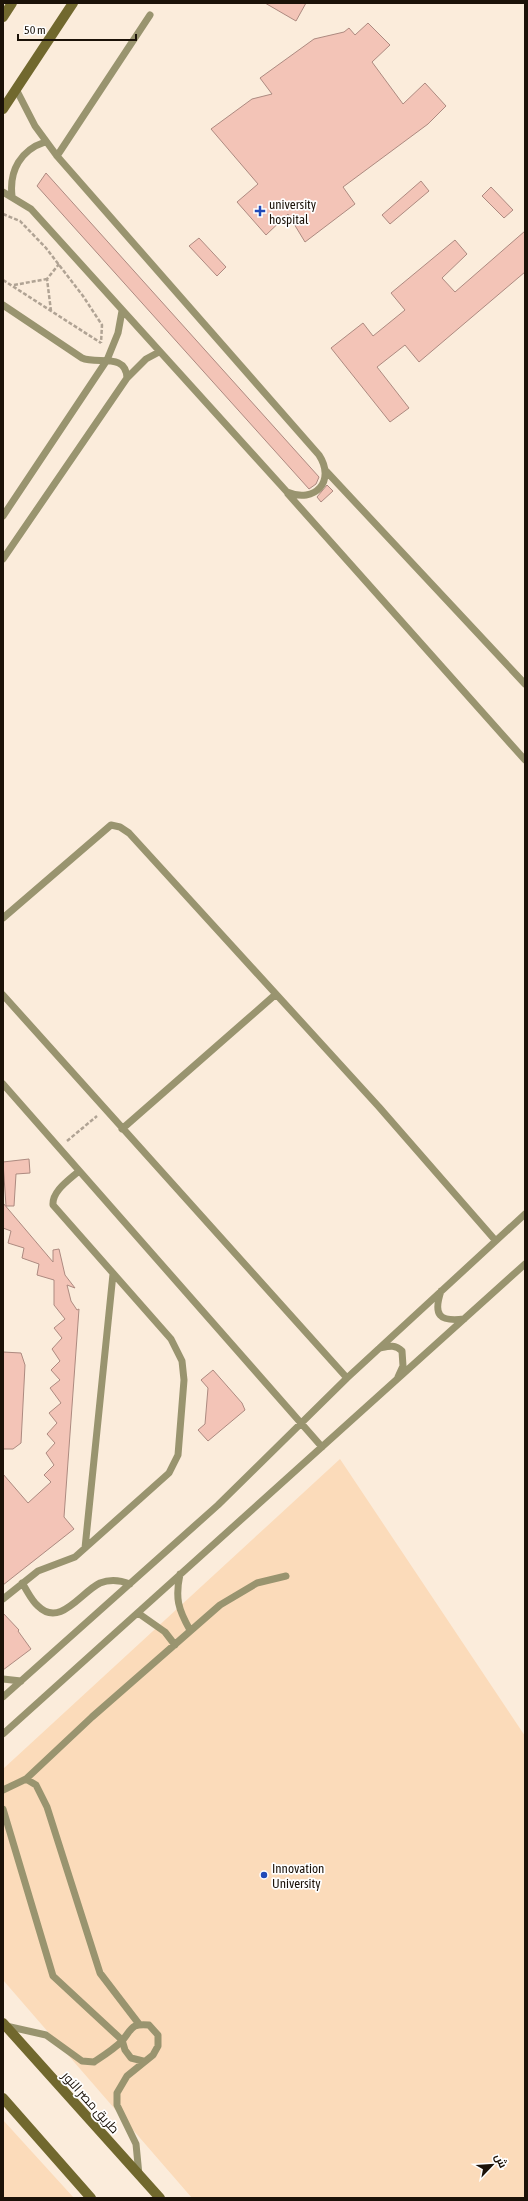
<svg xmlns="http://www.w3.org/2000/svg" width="528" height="2201" font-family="'Asap Condensed',Cairo,sans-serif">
<rect width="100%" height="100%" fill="#fbecdb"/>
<path fill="#fbdbba" d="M340,1459L525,1736V2198H192L3,1980V1769Z
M3,2120L74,2198H3Z"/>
<path fill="#f3c4b7" stroke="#ad8a80" d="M265,3H306L296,21Z
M368,23L390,45L372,62L403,104L425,83L446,106L428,124L343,187L355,204L305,242L288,214L266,235L237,202L258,184L211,129L252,99L272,94L260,78L314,39L344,32L349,28L355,35Z
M46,173L319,477L316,484L309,489L37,186Z
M421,181L429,191L390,224L382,215Z
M491,187L513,210L504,218L482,196Z
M525,231V272L419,362L405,345L377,367L409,408L390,422L331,348L363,323L373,336L405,310L391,293L455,240L467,254L442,278L455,292Z
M199,238L226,267L217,276L189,246Z
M327,485L333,491L321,502L317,497Z
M29,1159L30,1173L16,1174L14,1206H6L3,1162Z
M3,1203L53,1262V1250L59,1249L65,1275L75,1288L67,1285L71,1301L77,1310L79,1309L64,1517L74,1529L3,1585V1474L28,1503L51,1482L44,1475L54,1465L46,1453L55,1443L47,1434L57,1423L49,1413L61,1403L50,1388L60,1380L51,1370L60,1361L52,1349L62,1338L54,1328L65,1319L54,1305V1280L37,1275L39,1264L22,1258L24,1248L8,1243L11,1231L3,1228Z
M3,1352L21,1353L25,1365L21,1443L13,1449H3Z
M213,1370L242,1403L245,1410L208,1441L198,1430L205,1424L208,1388L201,1380Z
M3,1613L19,1630L18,1631L31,1649L3,1670Z"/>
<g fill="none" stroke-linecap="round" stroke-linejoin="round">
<path stroke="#b0a394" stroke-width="2.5" stroke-dasharray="4 2" stroke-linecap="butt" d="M3,214L20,221L46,248L83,296L102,325L101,343
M3,280L101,343
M14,285L47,279
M51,311L47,279L59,264
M67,1141L97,1116"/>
<path stroke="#99946f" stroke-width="7" d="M57,156L150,15
M3,192L31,209L287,492C315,504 336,481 319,455L57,156L35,126L16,89
M12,196C9,170 21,150 45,142
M3,305L82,358C97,365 126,352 127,378
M326,471L525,684
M288,494L525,760
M3,516L107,360L118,333L122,311
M3,559L127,378L146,359L159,352
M3,918L111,825L120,827L129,833L379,1107L495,1240
M3,995L347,1378
M3,1084L322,1447
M122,1129L276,994
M441,1291C433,1315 439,1322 464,1319
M380,1348C389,1346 395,1344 402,1351L403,1366L398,1377
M85,1548L113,1274
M180,1574C175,1598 178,1609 190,1630
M22,1583C27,1590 31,1600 38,1606C60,1628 81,1592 100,1583C110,1579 120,1580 130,1584
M3,1599L38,1571L75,1557L169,1473L178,1455L184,1380L182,1361L171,1339L53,1205C52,1191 69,1180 79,1171
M138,1613L165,1632L175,1645
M3,1679L21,1681
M3,1697L218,1505L347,1378L525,1214
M3,1734L525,1264
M26,1779L92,1717L220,1605L257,1583L286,1576
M3,1790L26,1779L36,1785L47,1807L100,1973L139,2024
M3,1809L53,1976L122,2040L125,2050L131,2058L143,2061
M6,2026L46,2035L82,2061L94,2062C103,2056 114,2049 122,2041C132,2029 131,2023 149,2025L158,2035V2046L153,2055L127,2076L117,2093V2105L136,2144L139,2175"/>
<path stroke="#71682e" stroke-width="10" d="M3,17L12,3
M3,109L73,3
M3,2023L160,2198
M3,2098L91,2198"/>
</g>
<g fill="#214ab8" stroke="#fff" stroke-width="1.5">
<path d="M258 205h4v4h4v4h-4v4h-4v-4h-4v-4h4z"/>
<circle cx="264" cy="1875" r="4"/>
</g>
<g text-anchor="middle" stroke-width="3.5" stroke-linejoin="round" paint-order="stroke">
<g font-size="13" fill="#1b1208" stroke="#fff" text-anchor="start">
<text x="269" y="209">university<tspan x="269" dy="15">hospital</tspan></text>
<text x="272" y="1873">Innovation<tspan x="272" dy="15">University</tspan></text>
</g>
<g font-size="13" fill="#1b1208" stroke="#fff">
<text transform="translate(91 2102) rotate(48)" y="5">طريق مصر النور</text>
</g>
</g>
<rect width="528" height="2201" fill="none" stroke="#1b1208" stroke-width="8"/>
<g transform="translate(492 2165) rotate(65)" stroke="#ffffff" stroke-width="3" paint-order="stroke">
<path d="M0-3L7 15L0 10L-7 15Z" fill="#1b1208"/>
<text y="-6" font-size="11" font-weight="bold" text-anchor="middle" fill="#1b1208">ش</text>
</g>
<path d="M18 34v6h118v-6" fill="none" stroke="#1b1208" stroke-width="2"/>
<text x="24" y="34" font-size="12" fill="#1b1208" stroke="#ffffff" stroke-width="3" paint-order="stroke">50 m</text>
</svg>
